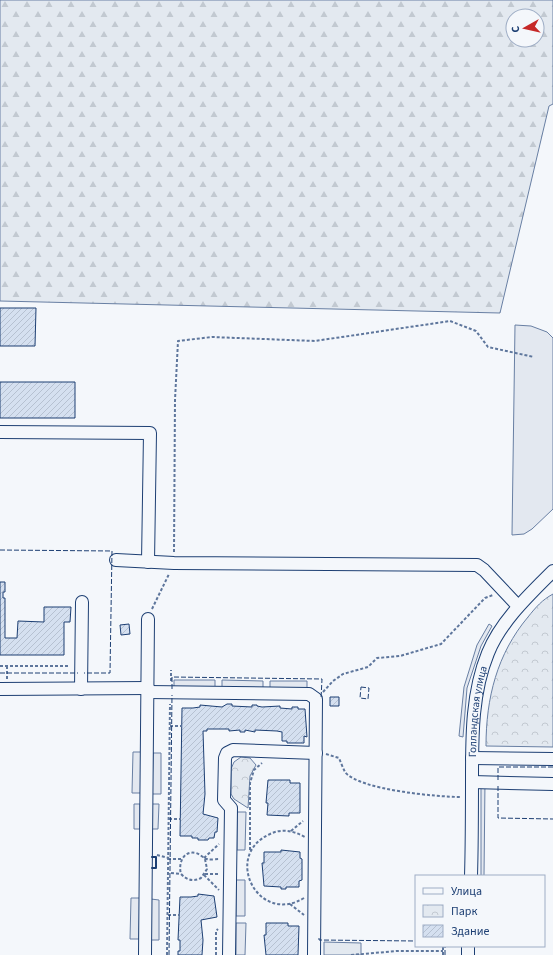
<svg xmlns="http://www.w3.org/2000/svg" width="553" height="955" font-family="'Source Sans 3',sans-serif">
<defs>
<pattern id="forest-firs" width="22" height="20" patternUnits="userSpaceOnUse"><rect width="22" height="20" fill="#e3e9f0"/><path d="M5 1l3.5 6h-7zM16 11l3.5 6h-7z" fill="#c2c9d1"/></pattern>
<pattern id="park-crowns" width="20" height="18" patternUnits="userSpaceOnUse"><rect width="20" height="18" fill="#e3e9f0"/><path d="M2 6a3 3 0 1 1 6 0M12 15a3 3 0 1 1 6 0" fill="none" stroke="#c2c9d1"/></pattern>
<pattern id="building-hatch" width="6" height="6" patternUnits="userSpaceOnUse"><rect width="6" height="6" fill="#d5e0f0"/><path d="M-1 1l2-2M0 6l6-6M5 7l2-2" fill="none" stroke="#b6c1d1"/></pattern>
</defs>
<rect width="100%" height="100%" fill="#f4f7fb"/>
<path fill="url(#forest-firs)" stroke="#687fa3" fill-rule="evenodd" d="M0,0H553V104L549,106L500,313L0,301ZM513,16H537V40H513Z"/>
<path fill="url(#park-crowns)" stroke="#687fa3" d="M553,594V747L486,746C486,698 497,654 528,617C536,607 542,600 553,594Z
M241,757L250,758L256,765L250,776L248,808L234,799L231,794V769L234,762Z"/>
<path fill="#e3e9f0" stroke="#687fa3" d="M324,942L361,943V955H324Z"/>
<path fill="#e3e8f0" stroke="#687fa3" d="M515,325L531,326L547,332L553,338V509L532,529L524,534L512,535Z
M489,624L492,626L481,646L467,688L463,737L459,736L464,687L477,645Z
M174,680H215V689L174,688Z
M222,680L263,681V689H222Z
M270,681H307V690L270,689Z
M133,752H141V793H132Z
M153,753H161V794H152Z
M481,781H485L484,876H481Z
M134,804H140V829H134Z
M152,804H159L158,829H152Z
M237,812H246L245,850H237Z
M236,880H245V916H236Z
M131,898H140L139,939H130Z
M151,899L159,900V940H151Z
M236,923H246L245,955H236Z"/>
<path fill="url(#building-hatch)" stroke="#1d3f73" d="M0,308H36L35,346H0Z
M0,382H75V418H0Z
M0,582H5V592H3V598H5V638H17L18,621L44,622V607H71L70,622H64V655H0Z
M129,624L130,634L121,635L120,625Z
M330,697H339V706H330Z
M227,704H232V706L252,707V705H257V706L262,707L280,706V708L292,709V707H298V709H305L307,737L304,736V743H287V741H282V732L277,731L255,730V732L245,730V732H240V730L229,731V729H207V731H203L205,794L203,814L218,818L217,832H215L214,838H209L208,840H198V838H192V836H180L182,708H193L200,707V705L222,707Z
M268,780H290V783H300V813H289V816L267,815L268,803H266Z
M281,850L300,852V858L302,859V880L299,881V887H286V889H281V887L264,886L262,863H264V852H281Z
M198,894L214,896L217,917L201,920L203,940L202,955H178V951H180V940H178L180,897H191L198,896Z
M266,923H288V926H299L298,955H266L264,935H266Z"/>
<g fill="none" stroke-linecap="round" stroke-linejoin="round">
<g stroke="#1d3f73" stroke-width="14">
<g id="minor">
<path d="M0,432L150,433L148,562"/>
<path d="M116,560L174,563L477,565L484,570L518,606"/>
<path d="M0,689L148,688"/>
<path d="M81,689L82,602"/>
<path d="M148,692L309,694L316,699L314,955"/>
<path d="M472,758L553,759"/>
<path d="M472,782L553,784"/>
<path id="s1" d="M471,876C472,843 472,809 472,776C472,735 472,692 488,653C501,621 529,595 553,571"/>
<path d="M468,946V955"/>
<path d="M145,955L148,619"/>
<path d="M229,955L231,808L224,800L225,758L227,753L233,750L316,753"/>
</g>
</g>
<path stroke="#5e769c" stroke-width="2" stroke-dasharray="3 2" stroke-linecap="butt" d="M174,552L175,400L178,341L212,337L315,341L450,321L476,331L488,347L534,357
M152,609L169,574
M0,666H70
M7,679V666
M171,681V670
M323,692L333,681L343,674L368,667L377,658L400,656L441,644L485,598L493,595
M170,726H182
M326,754L339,758C341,763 343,768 345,772C359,790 438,797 461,797
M169,819H181
M291,831L303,821
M250,850V783L254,770L262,763
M157,855L169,858
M204,858L219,844
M168,859H181
M205,859L207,869L201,878C193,882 187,880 181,874C178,864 183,850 196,853C200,854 203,858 207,859C210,860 216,859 219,859
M171,873L181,874
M205,874H220
M204,875L219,890
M304,898C258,926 222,855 270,834C282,828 294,831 305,837
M290,904L304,915
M168,915H180
M167,955L170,704
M216,955V931L218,929
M351,955L397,951H443
M443,955V946"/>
<use href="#minor" stroke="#f4f7fb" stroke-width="12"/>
<path stroke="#1d3f73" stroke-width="1" stroke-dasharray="5 2" stroke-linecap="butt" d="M0,550L112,551L110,673H84
M0,673H78
M361,687L369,688L368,699L360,698Z
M172,689V677L322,679L321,699
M498,780V767H553
M498,786V818L553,819
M319,938V940L416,941
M169,955L172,695
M445,955V946"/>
<path stroke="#1d3f73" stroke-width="2" d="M152,868H156V857H152"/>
</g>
<g text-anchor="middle" stroke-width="3" stroke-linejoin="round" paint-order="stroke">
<g font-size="11" fill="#1d3f73" stroke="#f4f7fb">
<text dy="4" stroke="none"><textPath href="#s1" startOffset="165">Голландская улица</textPath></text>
</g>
</g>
<rect x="415" y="875" width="130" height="72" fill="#f4f7fb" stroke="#9eadc5"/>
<rect x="423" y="888" width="20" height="6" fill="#f4f7fb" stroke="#9eadc5"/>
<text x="451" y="895" font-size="12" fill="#1d3f73">Улица</text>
<rect x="423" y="905" width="20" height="12" fill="url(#park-crowns)" stroke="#9eadc5"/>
<text x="451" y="915" font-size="12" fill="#1d3f73">Парк</text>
<rect x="423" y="925" width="20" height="12" fill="url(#building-hatch)" stroke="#9eadc5"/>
<text x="451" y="935" font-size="12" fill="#1d3f73">Здание</text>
<g transform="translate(525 28) rotate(262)"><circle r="19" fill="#f4f7fb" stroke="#9eadc5"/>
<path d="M0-3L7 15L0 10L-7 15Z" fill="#c62828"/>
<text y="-6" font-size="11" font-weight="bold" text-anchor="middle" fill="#1d3f73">С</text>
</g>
</svg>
